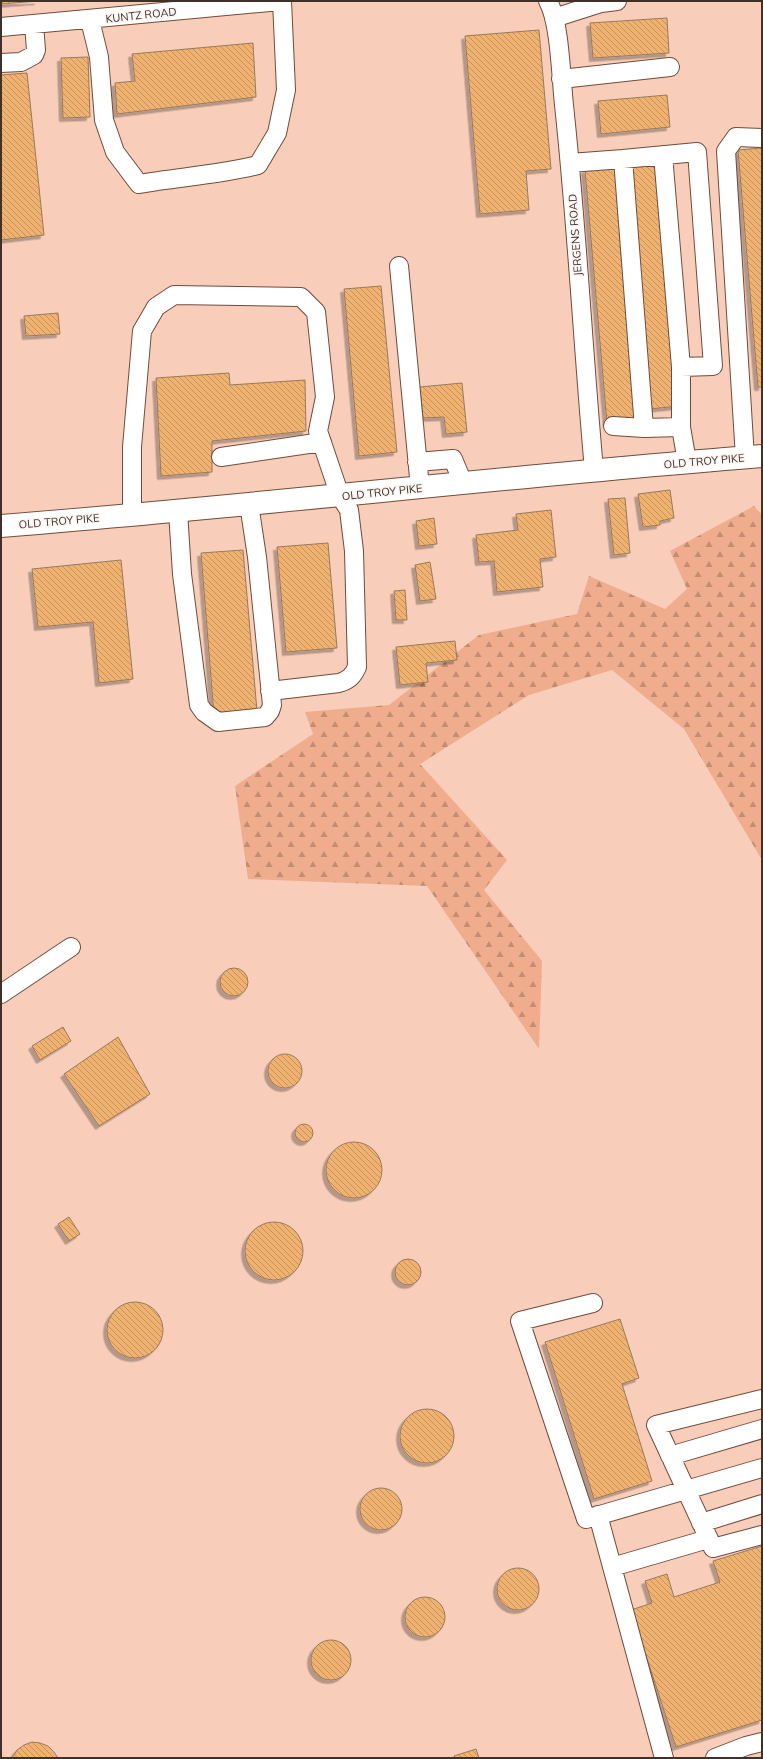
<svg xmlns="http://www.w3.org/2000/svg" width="763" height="1759" font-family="Mulish,sans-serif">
<defs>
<pattern id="forest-firs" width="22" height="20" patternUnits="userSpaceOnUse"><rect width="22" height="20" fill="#efad8d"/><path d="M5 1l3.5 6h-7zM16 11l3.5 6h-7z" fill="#c38d73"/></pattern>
<pattern id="building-back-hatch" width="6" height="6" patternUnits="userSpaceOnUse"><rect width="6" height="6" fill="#f0b270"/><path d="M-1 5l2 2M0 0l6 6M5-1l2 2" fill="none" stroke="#c4915c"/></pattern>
<filter id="shadow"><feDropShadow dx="-3.5" dy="3.5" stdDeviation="0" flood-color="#0004"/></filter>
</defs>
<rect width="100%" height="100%" fill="#f8cdb9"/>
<path fill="url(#forest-firs)" d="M754,506L762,515V860L684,729L612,670L529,695L420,764L507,860L484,890L542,961L539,1049L427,886L248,879L235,786L313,734L305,712L389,705L479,635L577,614L589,576L665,609L687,589L670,551Z"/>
<path fill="url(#building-back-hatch)" stroke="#987a5c" filter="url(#shadow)" d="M1,1H38L1,4Z
M667,18L669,53L593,58L590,23Z
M539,30L551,169L526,171L529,210L480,214L465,36Z
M253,43L256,97L117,114L115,83L135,81L132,54Z
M88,57L90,117L63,118L61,58Z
M27,73L44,235L1,240V75Z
M667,95L670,127L601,134L598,101Z
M762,148V387H758L738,150Z
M659,163L679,406L650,409L630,165Z
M617,168L639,420L607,423L585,170Z
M381,286L397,452L359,456L344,289Z
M58,313L60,334L26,336L24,316Z
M229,373L230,385L305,380L306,431L212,441V472L161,476L156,378Z
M462,383L467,432L446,434L444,417L423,418L420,387Z
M670,490L674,518L660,521V525L643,527L638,494Z
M625,498L630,553L614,555L608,499Z
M551,510L556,557L540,559L543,587L497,592L494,561L479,562L476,535L518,530L516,514Z
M434,518L437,544L419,546L416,521Z
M328,543L337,648L286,652L277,547Z
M243,550L257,711L214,715L201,553Z
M121,560L133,679L99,683L93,622L38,627L32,569Z
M430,562L436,599L420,601L415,565Z
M405,590L407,620H396L394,591Z
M455,641L457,660L426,663L428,682L400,685L396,647Z
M220 982a14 14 0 1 1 28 0a14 14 0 1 1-28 0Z
M63,1027L71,1041L40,1060L32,1046Z
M118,1037L150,1094L99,1126L64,1074Z
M268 1071a17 17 0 1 1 34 0a17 17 0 1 1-34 0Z
M295 1133a9 9 0 1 1 18 0a9 9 0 1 1-18 0Z
M326 1170a28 28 0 1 1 56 0a28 28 0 1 1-56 0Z
M69,1217L80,1234L69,1241L58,1224Z
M245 1251a29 29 0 1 1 58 0a29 29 0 1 1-58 0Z
M395 1272a13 13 0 1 1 26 0a13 13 0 1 1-26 0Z
M107 1330a28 28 0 1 1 56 0a28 28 0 1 1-56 0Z
M620,1319L639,1378L622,1384L652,1481L594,1499L545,1342Z
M400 1436a27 27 0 1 1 54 0a27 27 0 1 1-54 0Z
M360 1509a21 21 0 1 1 42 0a21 21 0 1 1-42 0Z
M762,1546V1720L676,1747L631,1610L652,1603L645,1581L667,1574L674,1597L720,1582L713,1561Z
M497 1589a21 21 0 1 1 42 0a21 21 0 1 1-42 0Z
M405 1617a20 20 0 1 1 40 0a20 20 0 1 1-40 0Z
M311 1660a20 20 0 1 1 40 0a20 20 0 1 1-40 0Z
M32,1742L40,1743L48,1746L54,1752L58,1758H12L17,1750L24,1745Z
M476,1749L479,1758H455L454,1756Z"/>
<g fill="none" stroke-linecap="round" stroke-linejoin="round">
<g stroke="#704c3b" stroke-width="20">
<path id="minor" d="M548,1C560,22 561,78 564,105C577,226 583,349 594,470
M554,18L601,3L617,1
M90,20L99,57L104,120L115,152L139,184C178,177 219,175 258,165L277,133L286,90L282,1
M1,27L281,1
M1,63L21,62L34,55L36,50L34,24
M561,79L670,67
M663,155L681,367L713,366L697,152L623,159L644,428L681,427L687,462
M570,163L623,159
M399,266L420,488
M681,367V427
M613,426L644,428
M221,457L322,442
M745,458L726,151L736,137L762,138
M417,462L453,459L463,483
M178,511L182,574L199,705L204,712L218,722L265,717L270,711L272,705L257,557L249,504
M132,515V447L142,331L156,307L174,295L301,297L316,312L325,397L318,431L340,496L349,510L354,551L357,667C353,676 349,680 339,683L270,691
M1,994L71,947
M593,1303L520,1321L586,1519L762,1468
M762,1399L656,1425L713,1548L762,1535
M670,1456L762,1429
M598,1515L664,1758
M701,1523L762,1504
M612,1567L708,1539
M715,1758L746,1746L762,1742"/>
</g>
<g stroke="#704c3b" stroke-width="24">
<path id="major" d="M1,526C255,506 508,476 762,456"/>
</g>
<use href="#minor" stroke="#fff" stroke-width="18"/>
<use href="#major" stroke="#fff" stroke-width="22"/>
</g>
<g text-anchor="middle" stroke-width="3.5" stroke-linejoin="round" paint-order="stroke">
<g font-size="11" fill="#413028" stroke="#fcf7f5">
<text transform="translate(141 15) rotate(-6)" y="4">KUNTZ ROAD</text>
<text transform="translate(575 235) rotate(-94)" y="4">JERGENS ROAD</text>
<text transform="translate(704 461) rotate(-5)" y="4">OLD TROY PIKE</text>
<text transform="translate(382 492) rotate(-6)" y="4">OLD TROY PIKE</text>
<text transform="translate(59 521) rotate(-5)" y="4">OLD TROY PIKE</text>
</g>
</g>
<rect width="763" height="1759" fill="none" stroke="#413028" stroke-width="4"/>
</svg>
